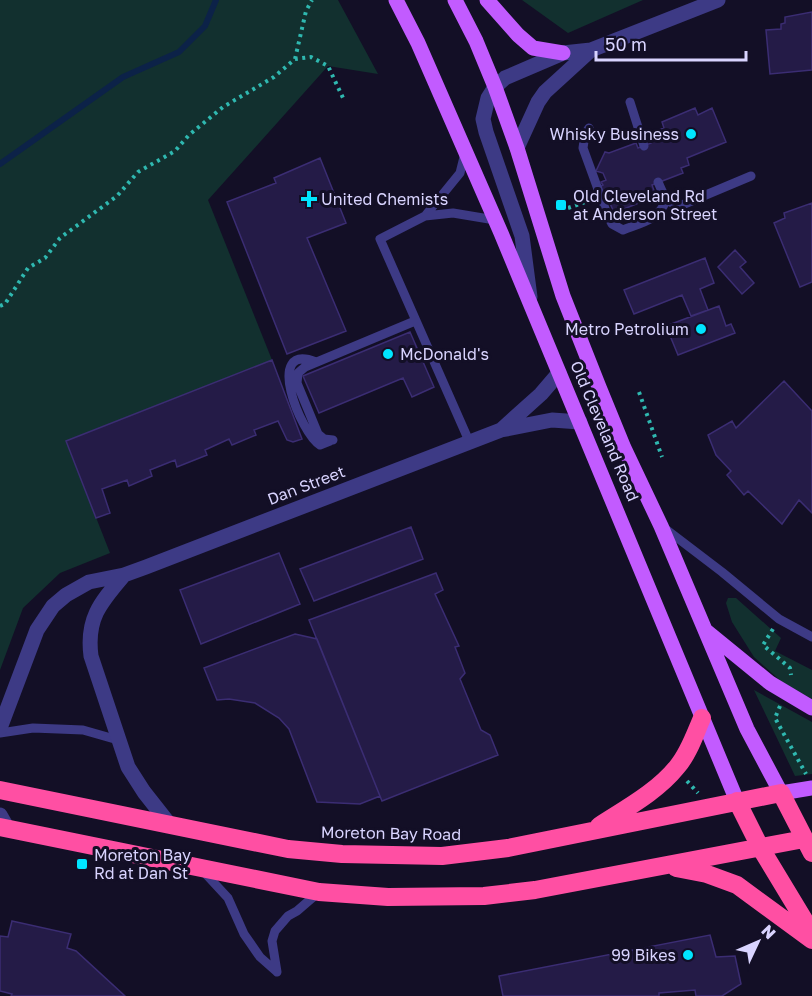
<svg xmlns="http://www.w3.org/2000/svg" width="812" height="996" font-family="'Golos Text',sans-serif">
<rect width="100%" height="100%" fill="#130f26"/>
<path fill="#12302f" d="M0,0H338L378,74L328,66L208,200L272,360L66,441L110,553L60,573L23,608L0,670Z
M522,0H643L568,33Z
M728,598H736L781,638L775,651L812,670V699L782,682L754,657L732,622L726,603Z
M754,690L812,722V774L795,776Z"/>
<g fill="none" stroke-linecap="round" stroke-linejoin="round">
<path stroke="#0c2248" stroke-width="6" d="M0,164L123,77L179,52L205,26L216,0"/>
</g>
<path fill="#241b47" stroke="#3b2d73" stroke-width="1.5" d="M812,12V70L770,74L766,30L781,29V24L785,23V17Z
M695,108L698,115L712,108L726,142L687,158L689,165L681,168L683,173L652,185L656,196L614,213L608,198L602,200L598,188L603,185L601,182L606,180L603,173L596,171L605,152L609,153L636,143L638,148L651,143L648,134L664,128L662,122Z
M320,158L346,223L307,238L346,331L287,354L227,202L276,183L274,178Z
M812,203V282L800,287L774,223L785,218L784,213Z
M735,250L746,262L740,267L754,283L742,294L718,267Z
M705,258L714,283L700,289L708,310L691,316L682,295L634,314L624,290Z
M719,306L726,326L731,324L735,333L678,355L666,326Z
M410,332L434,387L412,397L403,378L319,413L303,376Z
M272,360L302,439L293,442L287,440L278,421L254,430L256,435L232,445L229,439L205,450L207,455L177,467L175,460L150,470L152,476L129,486L127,480L102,489L110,513L96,518L66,441Z
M784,381L812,411V513L799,500L782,524L748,491L744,495L727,475L731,471L716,455L708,435L732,421L736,428Z
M411,527L423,559L314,601L300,569Z
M279,553L300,604L201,644L180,590Z
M436,573L443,590L435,594L459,646L455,647L465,673L460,679L481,730L490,735L498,755L382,801L309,620Z
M295,634L317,639L380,796L360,804L317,802L289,729L279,718L255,703L229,699L217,700L204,668Z
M12,921L71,934L67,948L76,951L125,996H11L12,994L0,991V936L8,937Z
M710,935L716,957L735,956L741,984L722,996H696L695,990L659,993V996H503L499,976Z"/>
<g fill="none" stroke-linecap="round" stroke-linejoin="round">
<path stroke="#2fb8b0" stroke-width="4" stroke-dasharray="3 4.5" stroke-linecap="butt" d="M295,59L306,11L312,0
M568,208L585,202
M0,306L5,304L28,268L45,258L60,238L117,196L138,172L175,151L189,135L223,107L274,77L295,59L311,57L328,66L344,100
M639,392L662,457
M773,629L763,645L790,668L791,675
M780,706L775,718L806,774
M687,781L698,793"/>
<path stroke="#3d3a85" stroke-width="9" d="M630,102L644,146
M589,128L585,134L583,148L607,214L612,224L623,230C641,223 659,220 666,200
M658,182C664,195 666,205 682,205L751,176
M425,216L460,173L465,153
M316,362C263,341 301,434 320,445L330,441
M333,440L324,439L318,434L297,383L298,373L305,367L415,321
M469,441L380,239L425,216L453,213L495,220
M663,527L722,572L779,619L812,637
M0,733L33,728L83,730L118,740
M203,871L228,898L244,934L260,957L277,972
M277,972L272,941L275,931L288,916L297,911L319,892"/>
<path stroke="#3d3a85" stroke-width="15" d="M517,148L538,102L545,92L591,50
M530,297L522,236L486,132L483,119L488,98L495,87L505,78L563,53L591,50L718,0
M501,430L541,394L559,373
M124,575C101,602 86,618 91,656L128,767L144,792L170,825
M0,728L37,630L53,606L66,595L89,582L124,575L146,567L501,430L552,420L580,422
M0,815L8,829"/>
<path stroke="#c25bff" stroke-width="15" d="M396,0L418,43L501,233L737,801
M455,0L476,41L495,87L517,148L563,296L599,387L624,448L661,526L747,729L781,793L812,788
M487,0L518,35L533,48L563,53
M705,630L770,683L812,708"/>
<path stroke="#ff4fa3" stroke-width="18" d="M0,790L288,849L342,854L442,856L508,848L781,793L812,853
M737,801L760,847L812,933
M599,826C625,809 657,792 677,767C689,753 695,734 702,718
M0,827L319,892L388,897L484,896L535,890L804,839
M676,868L707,874L737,885L812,940"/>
</g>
<g fill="#00e5ff" stroke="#130f26" stroke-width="2">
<circle cx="691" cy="134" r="6"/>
<path d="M306 190h6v6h6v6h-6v6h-6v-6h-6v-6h6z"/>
<rect x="555" y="199" width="12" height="12" rx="3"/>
<circle cx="701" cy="329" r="6"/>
<circle cx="388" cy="354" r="6"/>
<rect x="76" y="858" width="12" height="12" rx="3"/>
<circle cx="688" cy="955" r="6"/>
</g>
<g text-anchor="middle" stroke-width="6" stroke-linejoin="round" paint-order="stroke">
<g font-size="16" fill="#d9d4ff" stroke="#130f26" text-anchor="start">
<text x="679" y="140" text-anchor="end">Whisky Business</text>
<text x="573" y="202">Old Cleveland Rd<tspan x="573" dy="18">at Anderson Street</tspan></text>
<text x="321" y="205">United Chemists</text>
<text x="689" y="335" text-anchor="end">Metro Petrolium</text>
<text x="400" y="360">McDonald's</text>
<text x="94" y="861">Moreton Bay<tspan x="94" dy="18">Rd at Dan St</tspan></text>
<text x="676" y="961" text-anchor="end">99 Bikes</text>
</g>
<g font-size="16" fill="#d9d4ff" stroke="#130f26">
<text transform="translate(605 431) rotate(67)" y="6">Old Cleveland Road</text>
<text transform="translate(306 485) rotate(-21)" y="6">Dan Street</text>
<text transform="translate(391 833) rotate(1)" y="6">Moreton Bay Road</text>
</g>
</g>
<g transform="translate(758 942) rotate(46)" stroke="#130f26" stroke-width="4.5" paint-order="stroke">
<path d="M0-4.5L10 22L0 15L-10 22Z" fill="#d9d4ff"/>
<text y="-9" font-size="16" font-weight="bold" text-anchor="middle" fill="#d9d4ff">N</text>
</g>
<path d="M596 51v9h150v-9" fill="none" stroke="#d9d4ff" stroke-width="3"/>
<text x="605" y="51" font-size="18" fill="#d9d4ff" stroke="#130f26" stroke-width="4.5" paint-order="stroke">50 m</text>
</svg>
